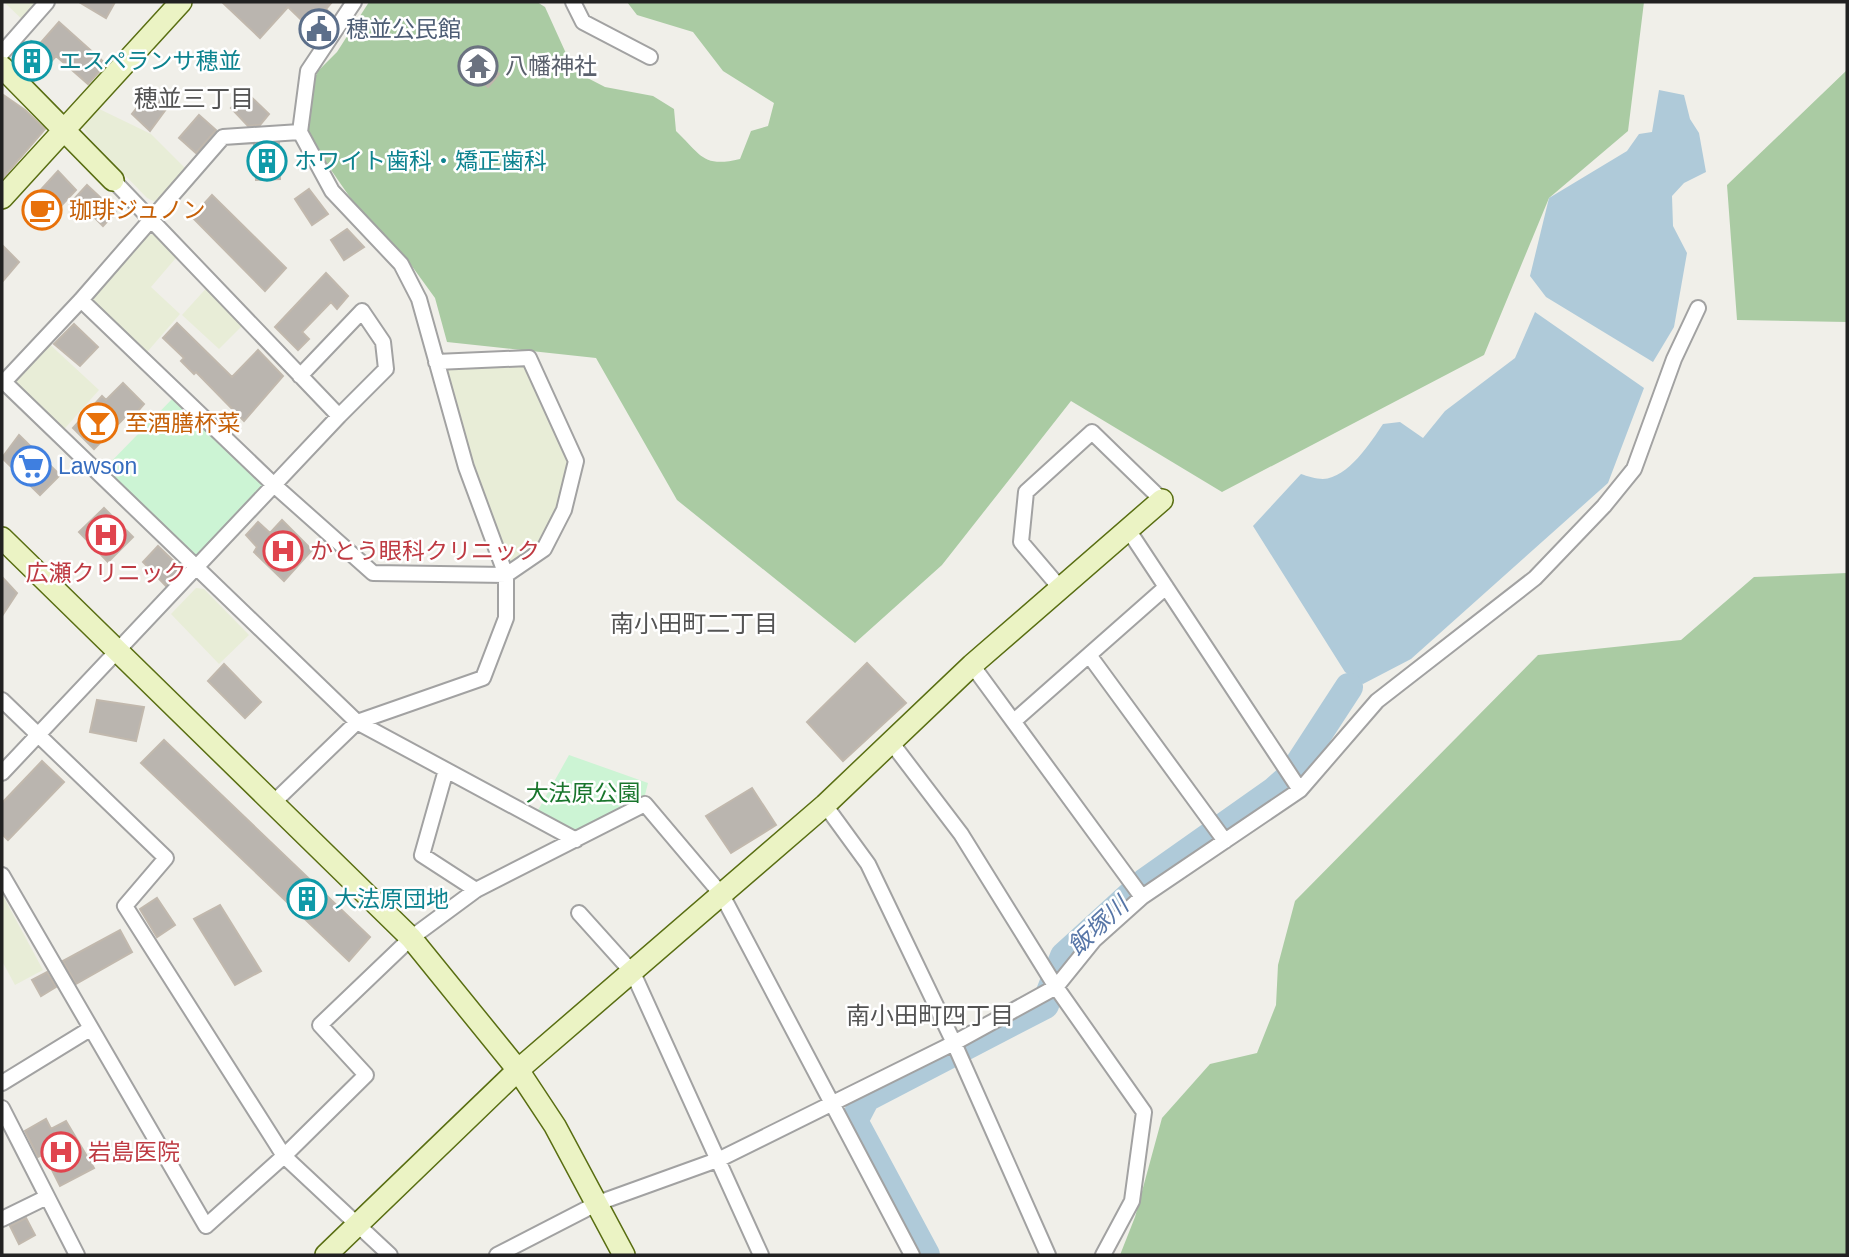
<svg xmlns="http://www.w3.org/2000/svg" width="1849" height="1257" font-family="Helvetica,'Noto Sans JP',sans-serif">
<rect width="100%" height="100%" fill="#f0efe9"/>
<path fill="#e8edd7" d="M4,2H45L27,24Z
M89,104L151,134L191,174L164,206L147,198L92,141L76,118Z
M161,231L181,252L151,287L180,314L142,358L92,310L94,294L144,237Z
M211,283L247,321L219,349L182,315Z
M44,339L99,390L59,435L4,382Z
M527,364L569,460L559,508L541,547L508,570L470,462L441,365Z
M196,588L204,589L249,635L219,664L171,614Z
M2,894L43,970L15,985L2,961Z"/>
<path fill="#aacba3" d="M369,2H537L545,7L574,71L605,87L653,96L674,109L676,131C701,155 703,168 740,159L751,131L768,126L774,103L723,71L693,32L637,15L627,2H1644L1628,131L1549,198L1484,355L1222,492L1071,401L942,565L855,643L677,500L596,358L447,342L435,298L406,258L365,219L304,131L306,96L318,71L337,52Z
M1847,70V322L1737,320L1727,185Z
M1847,573V1255H1120L1135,1217L1162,1118L1210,1064L1257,1053L1276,1005L1278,965L1295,901L1538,655L1681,640L1754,577Z"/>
<path fill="#ccf4d4" d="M174,397L267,484L194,559L103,470Z
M569,755L648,783L645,795L578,833L537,812Z"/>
<path fill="#afcad9" d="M1659,90L1684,95L1690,119L1699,133L1706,172L1684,183L1672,196L1673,226L1687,253L1674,327L1653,362L1546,297L1530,276L1549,198L1627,151L1639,134L1652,132Z
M1535,312L1644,388L1608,483L1411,659L1363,684L1345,672L1253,526L1301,474C1307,476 1316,479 1323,479C1348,478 1371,442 1383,424L1400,422L1423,438L1445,411L1515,358Z"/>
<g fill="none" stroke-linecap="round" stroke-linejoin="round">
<path stroke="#afcad9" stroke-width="28" d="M926,1255L854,1121L866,1098L1045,1005L1064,956L1145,882L1274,791L1291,776L1349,687"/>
</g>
<path fill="#bab5af" stroke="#c1b8ad" stroke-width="2" d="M79,2H115L106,18Z
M222,2H332L326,9L333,16L319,37L288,7L260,38Z
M59,22L106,64L88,84L56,56L34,81L14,60L31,41L37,47Z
M482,48L491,57L487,62L499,74L488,87L476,75L472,79L462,70Z
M152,89L169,105L150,131L132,114Z
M246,92L269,114L260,125L248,126L231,108Z
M2,94L25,110L45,129L2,179Z
M199,115L216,130L196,153L179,138Z
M279,143L280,179L256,180L254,145Z
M58,171L76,190L43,225L25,207Z
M87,185L116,212L103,226L75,198Z
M309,189L328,214L312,225L295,199Z
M212,195L286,268L265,291L192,217Z
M347,229L364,247L344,260L331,240Z
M2,245L19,262L2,282Z
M326,273L348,296L337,309L331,302L302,332L309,339L298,350L275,327Z
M177,323L232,377L258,350L283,376L244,421L196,372L194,374L181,361L184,358L163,338Z
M74,324L98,347L80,366L54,344Z
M123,383L144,404L131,419L127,415L94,449L73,428L102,396L106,400Z
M19,435L60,475L40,495L2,458Z
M104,508L133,537L108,562L79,532Z
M282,520L312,550L284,581L254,552L257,547L246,535L258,522L270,533Z
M158,546L182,569L166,586L143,562Z
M2,577L17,593L2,616Z
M867,663L906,703L843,761L807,722Z
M224,664L261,702L245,718L208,681Z
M97,700L144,707L136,741L90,732Z
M164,740L370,937L349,961L141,763Z
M42,761L64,782L8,840L2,834V803Z
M752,788L776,825L731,853L706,816Z
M157,898L175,925L157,937L140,909Z
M220,905L261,971L235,985L194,919Z
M120,930L132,952L76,984L63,961Z
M47,972L56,987L41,996L32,980Z
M46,1119L51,1129L66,1121L94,1168L60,1186L44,1154L38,1157L25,1131Z
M26,1218L35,1235L19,1244L10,1226Z"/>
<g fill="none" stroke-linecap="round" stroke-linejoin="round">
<g stroke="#a2a2a2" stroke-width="18">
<path id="street" d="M573,2L583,22L650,57
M2,53L47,2
M81,300L274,485L373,573L506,575L544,549L564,510L576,461L529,358L436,362
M300,376L362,311L383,342L386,369L339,416
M4,382L357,722L576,840
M2,384L81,300L223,137L300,132
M1129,531L1300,790
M1061,589L1021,542L1026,492L1092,432L1162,500
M1089,655L1225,841
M972,665L1142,897
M2,700L166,858L125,906L284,1156L390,1255
M1014,721L1166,587
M891,742L961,834L1056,987L1144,1112L1132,1201L1103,1255
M446,770L422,855L476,890
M2,773L339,416L113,180
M273,803L357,722L483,678L506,618V575L466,467L419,299L401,264L332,191L300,132L308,71L354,2
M825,805L868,864L954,1043L1048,1255
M2,875L206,1226L284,1156L366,1075L320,1025L411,938L476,890L645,804L722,895L912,1255
M579,913L633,973L761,1255
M2,1083L90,1029
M2,1108L77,1255
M2,1219L47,1197
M497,1255L598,1203L720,1159L954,1043L1056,987L1094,940L1142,897L1300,790L1377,701L1535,578L1604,506L1634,469L1674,359L1698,308"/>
</g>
<g stroke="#596e12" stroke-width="24">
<path id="secondary" d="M2,67L113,180
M2,198L181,2
M2,538L411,938L518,1070L555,1126L624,1255
M326,1255L518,1070L825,805L972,665L1162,500"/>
</g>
<use href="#street" stroke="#fff" stroke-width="14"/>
<use href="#secondary" stroke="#ebf3c4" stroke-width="21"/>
</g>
<defs>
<g id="civic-ring" transform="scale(2.0125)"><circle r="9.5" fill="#fff" stroke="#5c6f8a" stroke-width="1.5"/><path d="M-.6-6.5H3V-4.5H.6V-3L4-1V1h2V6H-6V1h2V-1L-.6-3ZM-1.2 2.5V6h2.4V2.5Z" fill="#5c6f8a"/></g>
<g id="building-ring" transform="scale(2.0125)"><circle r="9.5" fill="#fff" stroke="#0f9aa8" stroke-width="1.5"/><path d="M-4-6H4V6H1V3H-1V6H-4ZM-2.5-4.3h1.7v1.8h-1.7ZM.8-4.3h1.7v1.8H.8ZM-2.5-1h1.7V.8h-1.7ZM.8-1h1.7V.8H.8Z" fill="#0f9aa8"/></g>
<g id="temple-ring" transform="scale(2.0125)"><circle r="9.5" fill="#fff" stroke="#6b7280" stroke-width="1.5"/><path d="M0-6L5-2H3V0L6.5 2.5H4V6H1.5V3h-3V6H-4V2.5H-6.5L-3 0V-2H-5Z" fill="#6b7280"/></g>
<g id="cafe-ring" transform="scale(2.0125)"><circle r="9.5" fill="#fff" stroke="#e8710a" stroke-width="1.5"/><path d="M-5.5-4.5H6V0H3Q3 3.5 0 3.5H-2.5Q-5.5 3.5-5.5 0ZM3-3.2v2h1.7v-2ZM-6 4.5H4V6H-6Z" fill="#e8710a"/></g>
<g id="bar-ring" transform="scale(2.0125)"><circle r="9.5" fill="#fff" stroke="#e8710a" stroke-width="1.5"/><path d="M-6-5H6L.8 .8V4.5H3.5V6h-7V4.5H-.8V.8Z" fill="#e8710a"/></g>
<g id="supermarket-ring" transform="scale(2.0125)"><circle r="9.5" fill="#fff" stroke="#3f7fe0" stroke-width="1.5"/><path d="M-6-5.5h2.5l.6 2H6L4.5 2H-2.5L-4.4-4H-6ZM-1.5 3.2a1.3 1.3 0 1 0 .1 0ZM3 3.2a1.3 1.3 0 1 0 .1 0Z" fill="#3f7fe0"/></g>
<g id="hospital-ring" transform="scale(2.0125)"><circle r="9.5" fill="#fff" stroke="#e0444e" stroke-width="1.5"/><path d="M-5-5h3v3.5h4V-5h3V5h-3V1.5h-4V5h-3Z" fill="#e0444e"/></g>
</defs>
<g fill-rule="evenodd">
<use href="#civic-ring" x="319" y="29"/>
<use href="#building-ring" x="32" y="61"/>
<use href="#temple-ring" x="478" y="66"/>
<use href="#building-ring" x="267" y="161"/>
<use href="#cafe-ring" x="42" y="210"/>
<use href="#bar-ring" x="98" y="423"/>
<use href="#supermarket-ring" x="31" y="466"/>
<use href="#hospital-ring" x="106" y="535"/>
<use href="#hospital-ring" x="283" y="551"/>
<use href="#building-ring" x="307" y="899"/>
<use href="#hospital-ring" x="61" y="1152"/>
</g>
<g text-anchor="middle" stroke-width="5" stroke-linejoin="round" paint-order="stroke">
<g font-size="23" fill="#4e5e75" stroke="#fff" text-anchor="start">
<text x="346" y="37">穂並公民館</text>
</g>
<g font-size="23" fill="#0d838f" stroke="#fff" text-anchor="start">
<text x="59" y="69">エスペランサ穂並</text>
<text x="294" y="169">ホワイト歯科・矯正歯科</text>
<text x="334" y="907">大法原団地</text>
</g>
<g font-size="23" fill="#5b616d" stroke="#fff" text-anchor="start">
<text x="505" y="74">八幡神社</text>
</g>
<g font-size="23" fill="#c56008" stroke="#fff" text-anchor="start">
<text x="69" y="218">珈琲ジュノン</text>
<text x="125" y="431">至酒膳杯菜</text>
</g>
<g font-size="23" fill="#366cbe" stroke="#fff" text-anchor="start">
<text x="58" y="474">Lawson</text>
</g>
<g font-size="23" fill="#be3a42" stroke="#fff" text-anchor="start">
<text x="310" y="559">かとう眼科クリニック</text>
<text x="106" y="581" text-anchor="middle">広瀬クリニック</text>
<text x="88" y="1160">岩島医院</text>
</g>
<g font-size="23" fill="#19752c" stroke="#fff">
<text x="583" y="801">大法原公園</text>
</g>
<g font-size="24" fill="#545454" stroke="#fff">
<text x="194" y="107">穂並三丁目</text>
<text x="694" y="632">南小田町二丁目</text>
<text x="930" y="1024">南小田町四丁目</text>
</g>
<g font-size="24" font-style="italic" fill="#5776a7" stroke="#fff">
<text transform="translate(1098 926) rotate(-43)" y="8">飯塚川</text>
</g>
</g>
<rect width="1849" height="1257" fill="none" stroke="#212121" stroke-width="7"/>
</svg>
